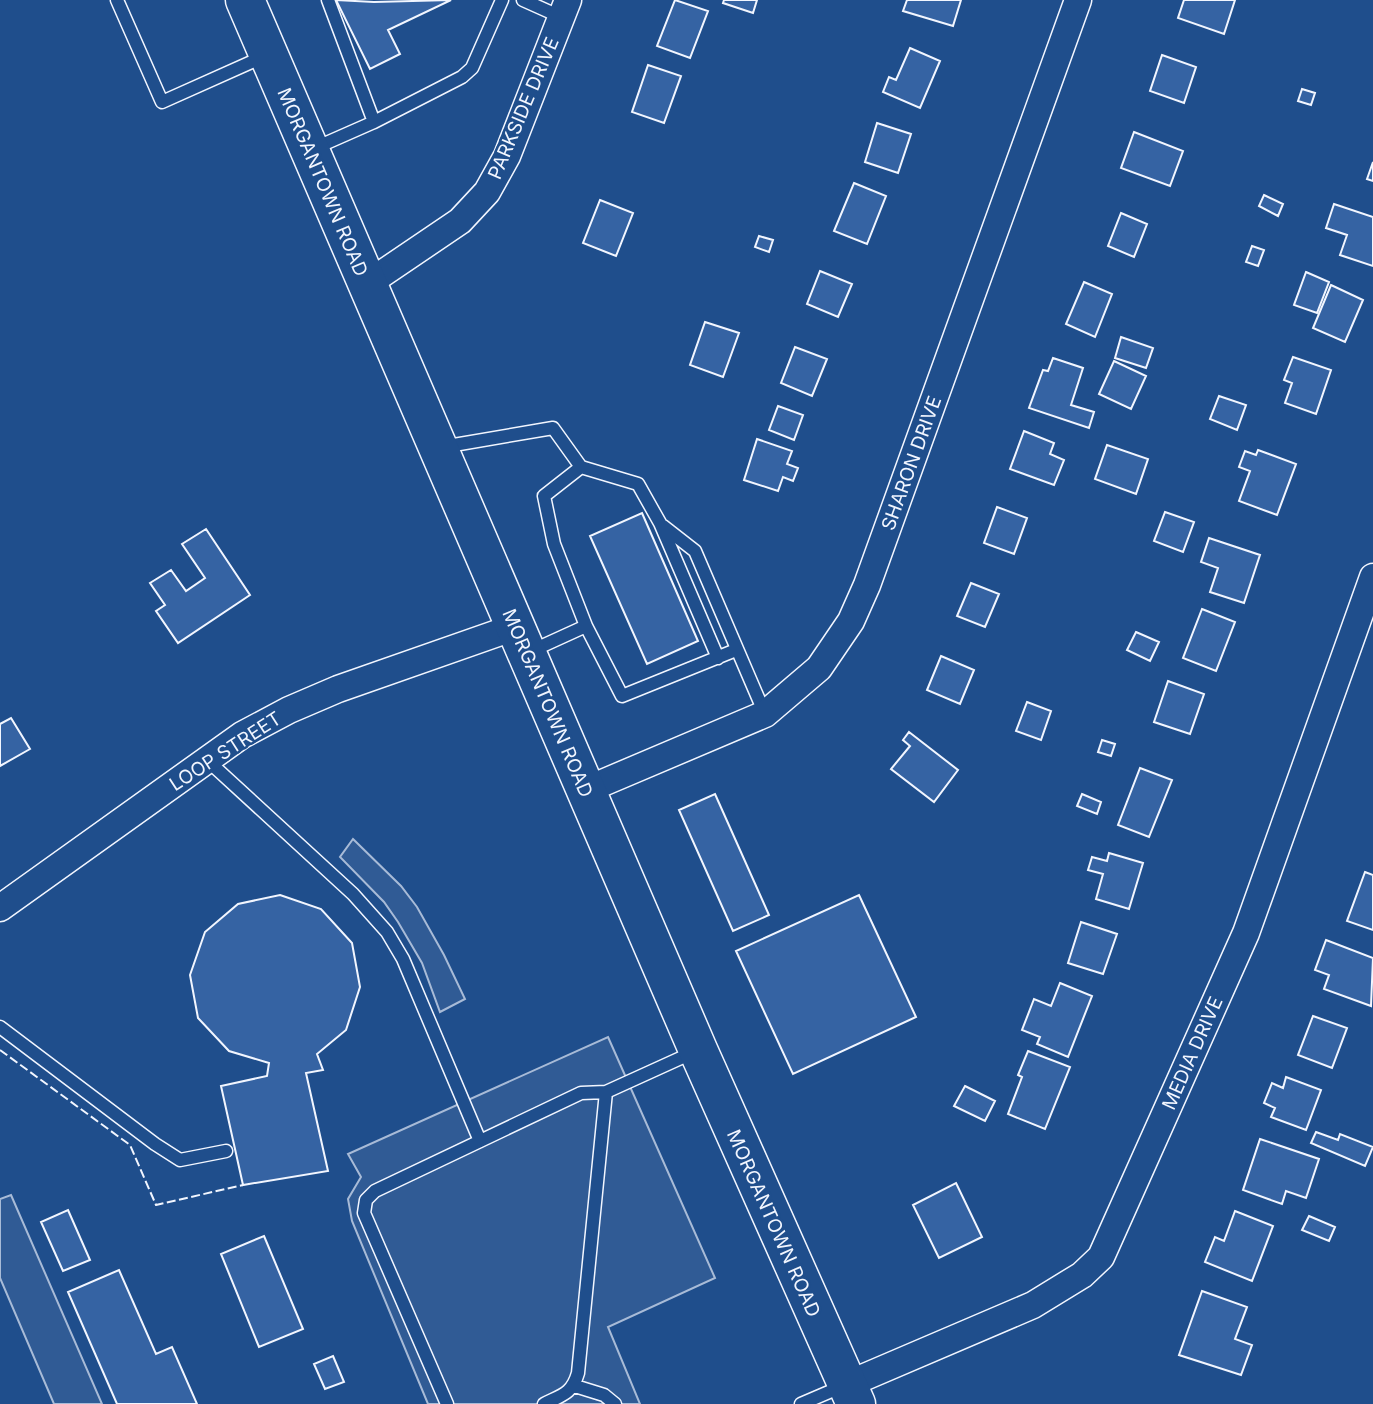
<svg xmlns="http://www.w3.org/2000/svg" width="1373" height="1404" font-family="Inter,sans-serif">
<rect width="100%" height="100%" fill="#1f4e8c"/>
<path fill="#305b95" stroke="#a8bbd7" stroke-width="2" d="M353,839L401,886L417,907L444,955L465,999L440,1012L422,963L398,922L384,902L340,857Z
M608,1037L715,1278L608,1327L640,1404H428L352,1221L348,1199L361,1177L348,1154Z
M11,1195L102,1404H54L0,1278V1199Z"/>
<path fill="#3563a3" stroke="#f2f6ff" stroke-width="2" d="M336,0L374,2L451,0L388,30L400,54L370,69Z
M675,0L708,11L690,58L657,46Z
M724,0H757L753,13L723,3Z
M907,0H961L953,26L903,11Z
M1184,0H1235L1224,34L1178,18Z
M910,48L940,61L920,108L883,92L889,77L896,80Z
M1162,55L1196,67L1184,103L1150,91Z
M648,65L681,76L664,123L632,112Z
M1302,89L1315,93L1311,105L1298,101Z
M877,123L911,134L898,173L865,162Z
M1134,132L1183,151L1170,186L1121,168Z
M1373,162V181L1367,179Z
M854,183L886,196L867,244L834,231Z
M1264,195L1283,204L1278,216L1259,206Z
M600,200L633,213L616,256L583,243Z
M1334,204L1373,217V266L1340,255L1347,235L1326,228Z
M1121,213L1147,224L1134,257L1108,246Z
M759,236L773,240L769,252L755,247Z
M1252,246L1264,250L1258,266L1246,262Z
M820,271L852,284L838,317L807,304Z
M1306,272L1329,282L1317,313L1294,305Z
M1084,282L1112,294L1095,337L1066,324Z
M1331,285L1363,300L1345,342L1313,328Z
M705,322L739,333L723,377L690,365Z
M1121,337L1153,348L1146,368L1115,358Z
M795,347L827,359L812,396L781,383Z
M1293,357L1331,370L1316,414L1285,403L1292,383L1284,380Z
M1053,358L1083,368L1071,405L1094,412L1089,428L1029,408L1043,370L1048,371Z
M1114,361L1146,376L1131,409L1099,394Z
M1219,396L1246,405L1237,430L1210,419Z
M778,406L803,415L794,440L769,430Z
M1024,431L1054,443L1050,454L1064,460L1054,485L1010,469Z
M757,439L792,451L787,464L798,468L793,481L783,477L778,491L744,480Z
M1107,445L1148,459L1136,494L1095,479Z
M1258,450L1296,464L1277,515L1239,501L1250,471L1239,467L1245,451L1256,455Z
M997,507L1027,518L1014,554L984,543Z
M1165,512L1194,522L1183,552L1154,541Z
M642,513L698,641L647,664L590,536Z
M206,529L250,595L178,643L156,611L165,605L150,583L171,570L186,591L205,578L182,544Z
M1209,538L1260,555L1244,603L1210,592L1218,568L1201,562Z
M971,583L999,594L985,627L957,616Z
M1202,609L1235,622L1216,671L1183,658Z
M1136,632L1159,642L1150,661L1127,650Z
M941,656L974,670L960,704L927,690Z
M1168,681L1204,694L1190,734L1154,722Z
M1027,702L1051,711L1041,740L1016,731Z
M11,718L30,749L0,766V724Z
M909,732L958,770L934,802L891,769L910,746L903,740Z
M1102,740L1115,744L1111,756L1098,752Z
M1140,768L1172,780L1149,837L1118,825Z
M715,794L769,915L733,931L679,810Z
M1082,794L1101,802L1097,814L1077,806Z
M1109,853L1143,863L1129,909L1096,899L1103,874L1088,870L1092,857L1107,861Z
M1365,872L1373,875V930L1347,921Z
M280,895L321,909L352,943L360,987L346,1030L317,1054L323,1070L306,1073L328,1171L243,1185L221,1086L267,1076L269,1063L229,1051L198,1018L190,975L205,932L238,904Z
M859,895L916,1017L793,1074L736,951Z
M1081,922L1117,934L1103,974L1068,963Z
M1326,940L1373,958L1371,1006L1324,989L1329,975L1315,970Z
M1060,983L1092,996L1068,1057L1037,1044L1040,1037L1022,1030L1034,999L1051,1006Z
M1313,1016L1347,1028L1332,1068L1298,1055Z
M1028,1051L1070,1067L1045,1129L1008,1114L1022,1077L1018,1075Z
M1286,1077L1321,1090L1306,1130L1271,1117L1275,1108L1264,1103L1272,1083L1283,1088Z
M965,1086L995,1101L985,1121L954,1106Z
M1316,1132L1338,1140L1340,1134L1373,1147L1365,1166L1311,1143Z
M1260,1139L1319,1159L1306,1198L1286,1191L1282,1204L1243,1190Z
M956,1183L982,1237L939,1258L913,1205Z
M68,1210L90,1260L63,1271L41,1222Z
M1235,1211L1273,1226L1252,1281L1205,1262L1215,1237L1224,1241Z
M1309,1216L1335,1227L1329,1241L1302,1230Z
M264,1236L303,1329L259,1347L221,1254Z
M119,1270L156,1354L172,1347L197,1404H117L68,1292Z
M1202,1291L1247,1307L1235,1339L1252,1345L1241,1375L1179,1355Z
M333,1356L344,1382L325,1389L314,1364Z"/>
<g fill="none" stroke-linecap="round" stroke-linejoin="round">
<g stroke="#f2f6ff" stroke-width="15">
<path id="lane" d="M117,0L162,102L265,56
M523,0L561,17
M374,122L462,77L472,68L502,0
M315,148L374,122L328,0
M442,447L553,428L581,467L638,484L660,523L718,658
M581,467L544,496L554,544L586,626L622,696L736,650
M663,526L695,551L765,714
M529,652L586,626
M207,760L353,894L387,932L403,959L480,1141
M0,1027L155,1144L180,1160L226,1151
M575,1386L604,1395L615,1404
M447,1404L364,1213L366,1200L375,1191L581,1093L606,1092L694,1052
M544,1404C562,1395 572,1394 578,1373L606,1092
M801,1404L843,1386"/>
</g>
<g stroke="#f2f6ff" stroke-width="29">
<path id="street" d="M367,284L460,221L487,192L507,156L568,0
M586,790L765,714L819,668L851,621L867,585L1078,0
M0,908L242,735L289,710L338,689L515,627
M846,1385L1033,1305L1082,1275L1101,1257L1246,933L1373,577"/>
</g>
<g stroke="#f2f6ff" stroke-width="41">
<path id="primary" d="M245,0L698,1050L856,1404"/>
</g>
<use href="#lane" stroke="#1f4e8c" stroke-width="12"/>
<use href="#street" stroke="#1f4e8c" stroke-width="26"/>
<use href="#primary" stroke="#1f4e8c" stroke-width="38"/>
<path stroke="#f2f6ff" stroke-width="2" stroke-dasharray="9 3.5" stroke-linecap="butt" d="M0,1050L130,1145L156,1205L243,1185"/>
</g>
<g text-anchor="middle" stroke-width="5" stroke-linejoin="round" paint-order="stroke">
<g font-size="19" fill="#f2f6ff" stroke="#1f4e8c">
<text transform="translate(523 108) rotate(-67)" y="7">PARKSIDE DRIVE</text>
<text transform="translate(323 182) rotate(67)" y="7">MORGANTOWN ROAD</text>
<text transform="translate(911 463) rotate(-70)" y="7">SHARON DRIVE</text>
<text transform="translate(548 703) rotate(67)" y="7">MORGANTOWN ROAD</text>
<text transform="translate(225 751) rotate(-33)" y="7">LOOP STREET</text>
<text transform="translate(1192 1053) rotate(-66)" y="7">MEDIA DRIVE</text>
<text transform="translate(774 1223) rotate(66)" y="7">MORGANTOWN ROAD</text>
</g>
</g>
</svg>
